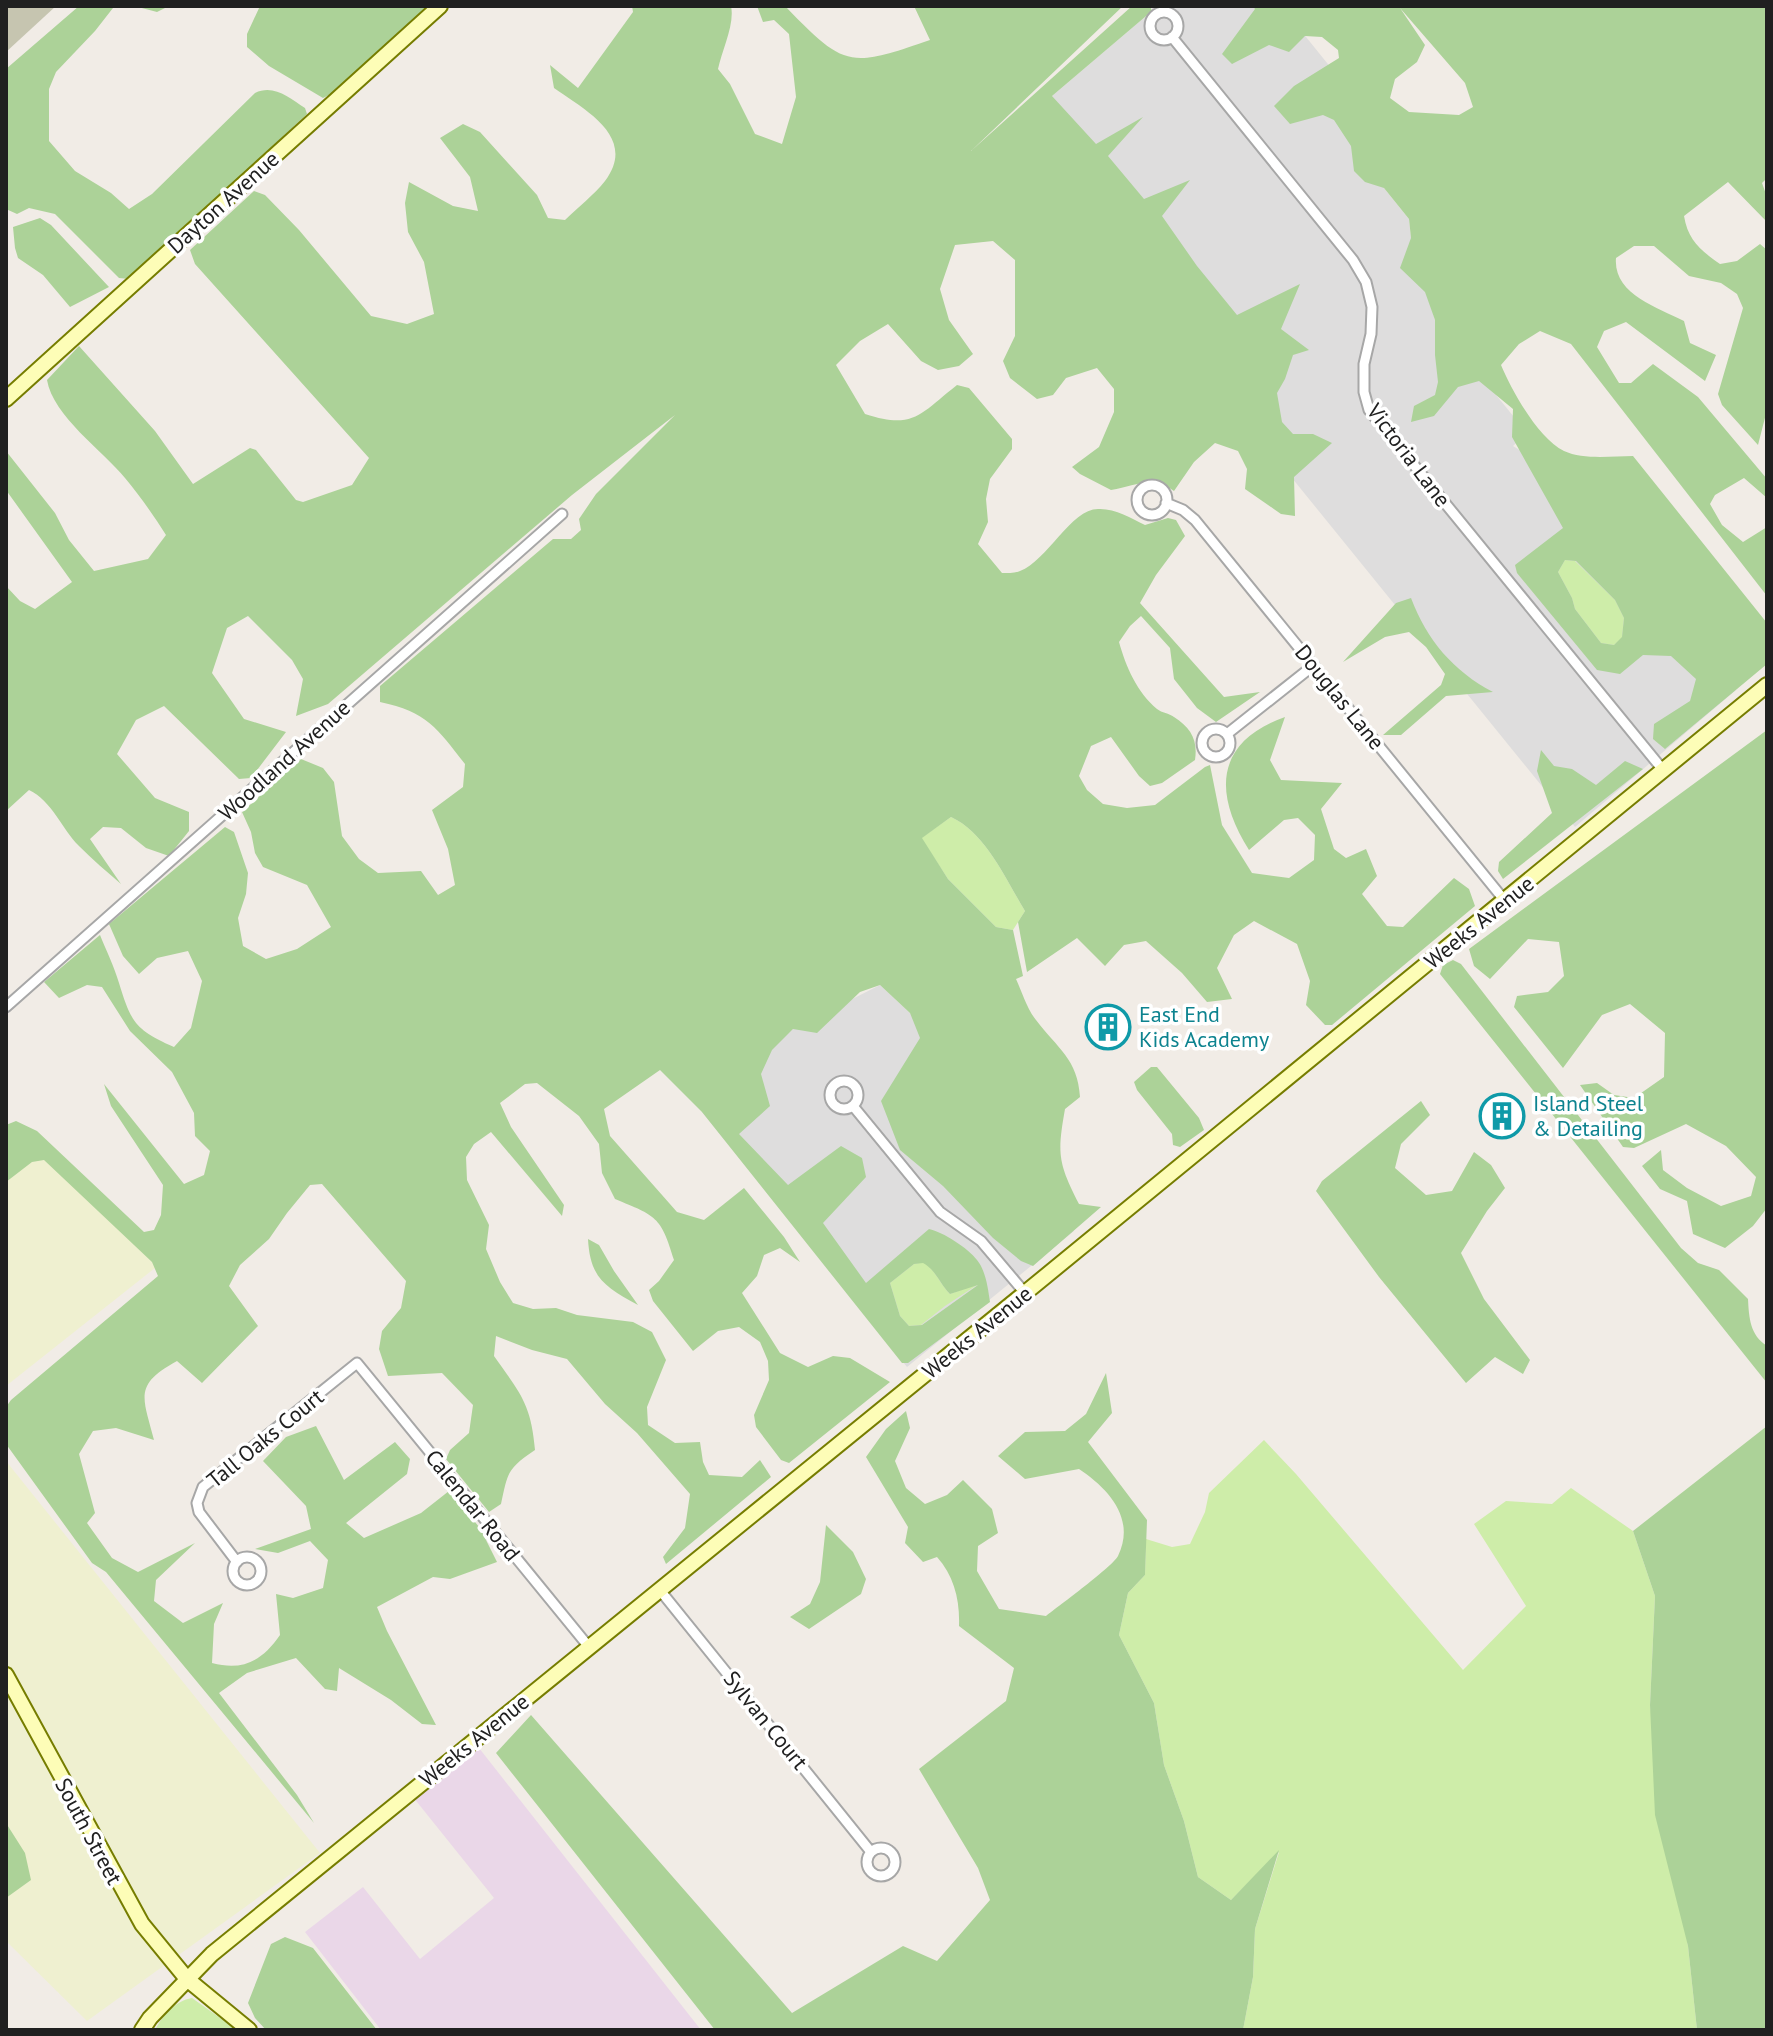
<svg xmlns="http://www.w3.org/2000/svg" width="1773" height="2036" font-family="'PT Sans',sans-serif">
<rect width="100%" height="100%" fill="#f1ece6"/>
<path fill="#dedddd" d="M1152,6H1281L1365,110L1384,188L1409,219L1411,238L1435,320L1527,433L1513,446L1550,469L1736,690L1575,827L1292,478L1052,96L1152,11Z
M880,985L910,1013L1074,1231L907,1367L702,1112L793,1029Z"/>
<path fill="#ead7e8" d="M479,1748L701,2030H381L305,1932L363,1887L420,1959L494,1898L413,1797Z"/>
<path fill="#c6c5b0" d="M6,6H56L6,52Z"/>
<path fill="#eff0d0" d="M37,1145L160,1264L6,1386V1171Z
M6,1461L320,1853L87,2021L6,1941Z"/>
<path fill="#ceeda9" d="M1565,560L1575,561L1615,600L1624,618L1622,638L1614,645L1601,643L1575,609L1572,598L1558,572Z
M951,817C986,833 1006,880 1025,911L1013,930L996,927L948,879L921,838Z
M923,1262C935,1269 940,1284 950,1294L980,1283L945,1306L921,1325L909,1326L900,1316L890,1283L914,1264Z
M1264,1440L1296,1474L1463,1670L1526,1606L1474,1524L1506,1501L1552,1504L1571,1488L1633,1531L1655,1596L1650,1705L1688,1946L1697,2030H1243L1253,1977L1255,1929L1279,1852L1231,1900L1198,1877L1184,1821L1164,1765L1154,1703L1119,1635L1128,1593L1145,1575L1146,1539L1172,1547L1190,1544L1205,1512L1209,1493Z
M192,1998L237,2030H155C163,2015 175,2001 192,1998Z"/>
<path fill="#acd298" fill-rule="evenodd" d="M79,6H169L157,12L138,7L113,8L95,31L56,72L49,89V141L75,171L111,193L129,209L152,194L255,93C274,84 289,98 305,108L307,114L129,279L119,278L55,214L29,208L17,214L6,209V69Z
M260,6H429L331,94L323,98L269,66L247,47V34Z
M632,6H731C735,24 722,50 718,69L730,84L755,134L782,144L796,97L789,34L774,20L763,22L757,6H785C845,68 849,68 930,40L914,6H1123L971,151L1132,6H1150L1152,11L1052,96L1096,144L1143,117L1108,156L1144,199L1190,180L1162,216L1197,266L1237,315L1300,284L1281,329L1309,350L1293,355L1285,379L1277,393L1282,422L1293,434H1313L1332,443L1294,477L1295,516L1281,514L1245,489L1247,469L1238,451L1215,443L1194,462L1174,491C1151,475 1136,486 1111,490L1080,474L1072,467L1099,447L1114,412V389L1097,368L1066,378L1053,395L1037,399L1010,378L1003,361L1015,336V260L993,241L955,245L940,289L949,320L973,354L959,366L938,370L921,361L888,324L860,341L836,365L865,414C914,430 920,414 957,385L969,388L1012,439V449L990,479L986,499L988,522L978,544L1002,573C1008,573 1015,573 1020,571C1047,561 1071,509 1098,509C1114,508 1131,518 1145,525L1168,518L1176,520L1185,536L1156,575L1140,603L1224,697L1260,692L1216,722L1197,708L1174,679L1170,648L1141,616L1130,626L1119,642C1126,667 1137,692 1157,709C1162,713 1169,713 1174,717C1191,728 1198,740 1195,760L1162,783L1150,786L1139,776L1111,737L1091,746L1079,776L1087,790L1103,804L1127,808L1155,805L1205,767L1210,765L1222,825L1252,873L1289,878L1314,860L1315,835L1298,818L1284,820L1249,850C1213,793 1215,742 1285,717L1270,760L1281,780L1342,783L1321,809L1334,849L1346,858L1366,849L1377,876L1362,894L1387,926L1403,927L1454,878L1469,889L1475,906L1332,1025H1325L1306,1005L1310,981L1297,944L1254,921L1234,935L1217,968L1232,999L1207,1002L1182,973L1146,941L1124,945L1105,966L1077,938L1027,972L1018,922L1025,911C1006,880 986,833 951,817L922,838L948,879L996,927L1013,930L1023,976L1016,979C1022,992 1027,1009 1036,1020C1057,1048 1078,1059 1080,1097L1065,1109C1057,1154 1058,1163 1079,1204L1101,1207L1033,1266L1021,1261L993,1238L943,1186L900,1150L881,1101L920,1038L910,1013L880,985L860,992L817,1033L793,1029L772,1050L761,1074L770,1106L739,1134L788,1185L841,1146L862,1158L866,1177L823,1223L866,1283L929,1229C943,1232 968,1248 977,1260C986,1271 988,1289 990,1302L908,1363H902L702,1112L660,1070L604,1109L610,1136L677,1212L704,1220L744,1188L784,1237L800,1262L780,1248L764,1255L757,1276L742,1293L780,1353L808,1367L833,1356L850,1358L890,1382L789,1463L781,1460L756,1427L754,1415L769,1380L768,1361L760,1342L739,1327L718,1331L693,1351L653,1301L649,1290L659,1281L674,1260C661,1216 656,1216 615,1199L602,1173L599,1144L579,1116L537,1083L525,1084L500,1103L511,1127L564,1205L562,1216L491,1132L474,1144L466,1157L467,1180L489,1225L486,1249L500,1282L513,1303L533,1309L556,1308L577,1315L633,1322L652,1332L666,1360L647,1407L648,1425L675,1443L700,1442L703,1462L709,1475L742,1477L760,1460L771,1477L666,1564L663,1557L685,1528L690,1494L637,1433L605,1404L567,1359L532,1350L496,1336L494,1356C520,1393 531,1403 535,1450C507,1469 508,1472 501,1504L489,1512L446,1459L450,1450L469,1433L473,1405L442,1373L388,1376L379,1349L382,1331L401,1308L406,1281L322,1184L310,1185L287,1213L269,1239L240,1265L229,1286L258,1326L202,1383L177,1361C133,1385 143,1397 154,1440L116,1428L93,1431L79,1454L95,1513L87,1523L112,1558L138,1572L195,1543L156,1580L154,1601L183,1623L223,1603L214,1624L212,1663C243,1671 262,1661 280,1635L276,1594L293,1598L323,1588L328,1560L310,1541L278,1553L255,1549L311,1529L306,1506L263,1461L286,1437L316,1426L344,1480L395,1442L410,1459L407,1474L346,1523L364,1538L421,1513L449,1491L480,1528L497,1562L450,1579L433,1577L377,1607L387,1631L436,1725L422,1724L391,1700L339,1668L337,1691L325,1689L296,1658L247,1673L219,1693L297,1795L314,1823L106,1572L92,1563L6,1444V1407L11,1400L158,1276L152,1262L44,1160L32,1162L6,1182V1125L16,1121L37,1131L144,1232L154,1230L161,1215L163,1185L111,1106L104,1084L184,1184L204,1175L210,1151L195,1136L194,1113L172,1072L130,1031L102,987L87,985L59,998L44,982L100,935C106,950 114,966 119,983C131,1022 135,1030 174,1047L191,1028L202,981L188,951L157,958L139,974L123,956L109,924L225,827L234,832L248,873L246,894L238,918L243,946L266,959L297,949L331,927L307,885L263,867L255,853L251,832L242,812L301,759L323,768L334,782L342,836L359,859L378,873L421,871L438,895L455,885L448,849L432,810L463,787L465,764C437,728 427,712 380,702V686L553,539H571L581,530L579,519L596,494L675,415L572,495L328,704L296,716L303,679L292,660L248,616L227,628L212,673L244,719L286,732L251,778L239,779L164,706L136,720L117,754L155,798L189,812V831L169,856L146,848L121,828L103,827L90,839L121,884C107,872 92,859 79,846C62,829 52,801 29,790L6,811V586L20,601L35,609L72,582L6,490V451L55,513L69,540L94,571L148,559L166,535C154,516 140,496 125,478C103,451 53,416 47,380L79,346L155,431L193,484L250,448L256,450L296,500L303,502L352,485L369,458L195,264L190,250L254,191L265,195L299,230L371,316L407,324L434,314L424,262L408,232L405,203L409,182L453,206L478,211L470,177L440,138L463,124L480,132L537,195L548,218L565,220C578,207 594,195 605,181C638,137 585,110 554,88L550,65L578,88L633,12ZM923,1263C935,1269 940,1284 950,1294L978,1285L922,1325L909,1326L900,1316L890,1283L914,1264Z
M1253,6H1767V178L1762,183L1767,197V222L1728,182L1684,216C1688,240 1700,250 1720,264L1737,261L1760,244L1767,250V410L1758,445L1722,405L1718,394L1743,308L1737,294L1721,283L1689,276L1654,246H1634L1616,258C1613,294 1657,307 1684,321L1690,343L1716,355L1705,381L1626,322L1604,331L1597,347L1619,383H1631L1653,364L1698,397L1767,479V498L1744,478L1715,495L1710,504L1722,525L1743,542L1767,527V596L1571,344L1540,331L1519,344L1501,365C1512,391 1538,438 1564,451C1583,460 1612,456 1633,456L1767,623V664L1665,749L1653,739L1654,724L1690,701L1696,679L1671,656L1643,655L1620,674L1597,670L1517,573L1515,565L1563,528L1512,437L1513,409L1479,381L1458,387L1434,416L1411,422L1414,406L1435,395L1438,382L1435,355V320L1425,292L1400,268L1411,238L1409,219L1384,188L1365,182L1354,171L1351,146L1334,120L1323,115L1290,124L1274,106L1294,86L1339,58L1338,50L1322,37L1305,36L1289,52L1269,45L1232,64L1222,54L1255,9ZM1400,8L1465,83L1473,107L1459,115L1409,112L1390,98L1395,79L1417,62L1425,45ZM1565,560L1576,561L1615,600L1624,618L1622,637L1614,645L1601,643L1575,609L1572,598L1558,572Z
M40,218L51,225L109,287L70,307L43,275L18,258L15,248L13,227Z
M1411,598C1427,640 1453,671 1493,692L1446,696L1401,735H1383L1441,685L1445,674L1426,647L1409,632L1385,637L1343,662L1396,603Z
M1767,730V1208L1753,1226L1725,1248L1693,1234L1687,1201L1660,1189L1642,1166L1661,1150L1663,1170L1687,1188L1721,1206L1751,1196L1756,1177L1726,1146L1686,1124L1634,1148L1623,1147L1580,1085L1597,1083L1614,1095L1634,1098L1664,1077L1665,1033L1630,1004L1602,1015L1563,1068L1514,1007L1517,996L1548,992L1564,976L1559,942L1528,939L1490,979L1474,966L1469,949Z
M1541,750L1554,766L1572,769L1596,785L1625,761L1643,769L1503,879L1498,871L1499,862L1552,813L1537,771Z
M1453,960L1461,964L1681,1248L1698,1263L1719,1270L1748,1299C1749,1318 1750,1335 1767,1346V1383L1440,974L1443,965Z
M1151,1067H1157L1199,1118L1204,1130L1180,1147L1173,1145L1172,1134L1137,1090L1134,1082Z
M1421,1101L1430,1115L1401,1144L1395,1168L1426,1195L1452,1191L1474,1152L1491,1165L1505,1188L1487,1211L1461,1253L1484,1299L1530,1360L1523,1374L1495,1357L1466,1383L1379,1277L1316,1191L1322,1181Z
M588,1239L599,1245L614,1271L638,1305C605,1287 590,1278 588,1239Z
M1106,1373L1112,1413L1088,1442L1147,1520L1145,1575L1128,1593L1119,1635L1154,1703L1164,1765L1184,1821L1198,1877L1231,1900L1279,1850L1255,1929L1253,1977L1243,2030H715L496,1753L531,1715L792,2013L903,1946L937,1961L990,1900L978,1868L919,1769L1006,1701L1014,1668L959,1626C960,1600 954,1576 937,1557L923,1562L905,1543L908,1527L866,1457L886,1429L906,1411L910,1428L895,1461L906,1488L925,1504L947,1495L963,1480L992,1509L998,1533L978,1546L977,1571L999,1609L1046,1616C1059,1606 1113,1566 1118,1556C1136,1519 1109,1489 1079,1469L1025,1479L998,1456L1025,1432L1065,1431L1086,1414Z
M1767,1426V2030H1697L1688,1946L1655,1815L1650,1705L1655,1596L1633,1531Z
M826,1525L853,1552L866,1579L861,1594L809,1629L790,1617L810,1604L820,1582Z
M6,1823L25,1853L31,1880L6,1898Z
M285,1937L313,1948L377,2030H266L255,2018L248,2003L271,1944Z"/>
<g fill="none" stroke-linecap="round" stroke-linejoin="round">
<g stroke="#a7a7a7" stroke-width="13">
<path id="street" d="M1150 26a14 14 0 1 1 28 0a14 14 0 1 1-28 0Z
M1172,37L1353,260L1366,282L1372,307L1371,334L1364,364V392L1369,410L1663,770
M1137 500a15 15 0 1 1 30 0a15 15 0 1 1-30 0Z
M1166,503L1183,510L1195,520L1505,901
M1202 743a14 14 0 1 1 28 0a14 14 0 1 1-28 0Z
M1227,734L1314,665
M6,1007L562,514
M830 1095a14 14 0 1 1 28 0a14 14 0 1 1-28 0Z
M853,1106L940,1212L981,1241L1025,1293
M233 1571a14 14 0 1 1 28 0a14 14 0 1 1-28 0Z
M237,1562L199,1512L197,1503L203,1487L357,1363L589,1647
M659,1589L871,1852
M867 1862a14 14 0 1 1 28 0a14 14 0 1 1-28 0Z"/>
</g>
<g stroke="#767d00" stroke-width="18">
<path id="secondary" d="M6,399L440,6
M6,1675L142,1924L187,1979L249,2030
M142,2030L150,2018L212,1954L1025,1293L1767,685"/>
</g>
<use href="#street" stroke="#fff" stroke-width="9"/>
<use href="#secondary" stroke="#fdfdb7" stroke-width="14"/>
</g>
<defs>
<g id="building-ring" transform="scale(2.3)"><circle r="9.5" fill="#fff" stroke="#0f9aa8" stroke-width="1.5"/><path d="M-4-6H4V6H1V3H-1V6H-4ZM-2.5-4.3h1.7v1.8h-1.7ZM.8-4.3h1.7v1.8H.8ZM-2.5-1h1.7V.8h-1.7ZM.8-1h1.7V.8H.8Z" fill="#0f9aa8"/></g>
</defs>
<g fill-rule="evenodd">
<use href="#building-ring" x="1108" y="1027"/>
<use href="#building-ring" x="1502" y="1116"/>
</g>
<g text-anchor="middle" stroke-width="7" stroke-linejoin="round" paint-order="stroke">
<g font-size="22" fill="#202020" stroke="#fff">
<text transform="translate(223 202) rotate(-42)" y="8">Dayton Avenue</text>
<text transform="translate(1409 455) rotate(53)" y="8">Victoria Lane</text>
<text transform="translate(1340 697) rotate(51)" y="8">Douglas Lane</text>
<text transform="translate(284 760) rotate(-42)" y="8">Woodland Avenue</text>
<text transform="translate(1479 922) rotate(-39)" y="8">Weeks Avenue</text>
<text transform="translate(977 1332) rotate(-39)" y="8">Weeks Avenue</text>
<text transform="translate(265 1438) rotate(-39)" y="8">Tall Oaks Court</text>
<text transform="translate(473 1505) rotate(51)" y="8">Calendar Road</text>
<text transform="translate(766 1720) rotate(51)" y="8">Sylvan Court</text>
<text transform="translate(474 1740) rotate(-39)" y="8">Weeks Avenue</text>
<text transform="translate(89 1831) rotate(62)" y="8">South Street</text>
</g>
<g font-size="22" fill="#0d838f" stroke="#fff" text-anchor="start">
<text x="1139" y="1022">East End<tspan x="1139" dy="25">Kids Academy</tspan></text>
<text x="1533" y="1111">Island Steel<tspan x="1533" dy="25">&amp; Detailing</tspan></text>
</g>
</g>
<rect width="1773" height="2036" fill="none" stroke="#202020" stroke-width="16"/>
</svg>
